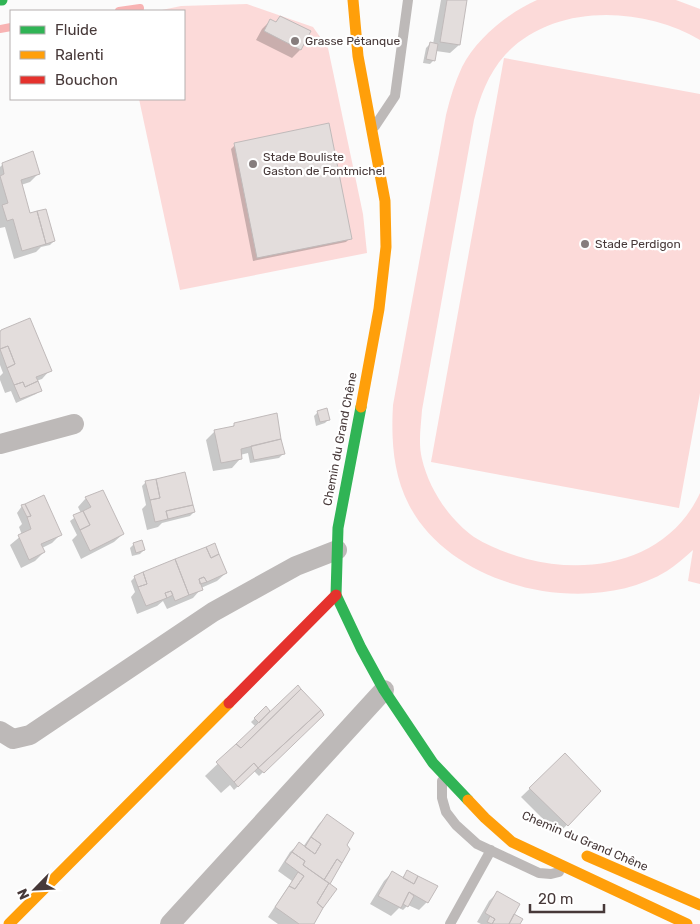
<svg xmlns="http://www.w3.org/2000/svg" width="700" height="924" font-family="Rubik,sans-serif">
<rect width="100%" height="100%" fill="#fbfbfb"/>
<path fill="#fcdad9" d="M537,0H676L700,9V40C642,6 553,3 505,55C488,74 480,97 474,120L422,410C421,426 418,443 422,459C429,489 449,519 474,537C490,547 509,554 527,559C593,576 669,560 700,493V584L688,581L693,550C685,557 676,565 667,571C588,619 452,588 409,505C393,474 391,439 393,405L446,115C450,98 455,82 462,67C477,38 508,13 537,0Z
M247,4L313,27L328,48L363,214L367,253L180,290L139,99H184V11H157L181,6Z
M504,58L700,94V393L679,508L431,462Z"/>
<path fill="#0003" d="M441,0H466L459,45L450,53L436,51L434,60L430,64L423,63L426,48L430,44H433Z
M280,17L300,50L292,58L256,40L262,29L270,21L275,23Z
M235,145L350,238L346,242L253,261L231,149Z
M3,164L39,173L30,182L21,185L29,215L54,241L50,245L41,247L36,252L14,259L5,227L0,228V167Z
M0,333L50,370L42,379L36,381L40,390L36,394L16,403L11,391L5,393L0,380V376L3,373L0,365Z
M318,412L329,419L325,423L316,426L314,416Z
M235,424L283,454L279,458L250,463L248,453L240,455V459L232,468L213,471L206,440L215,431L231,428Z
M146,482L194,512L190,516L162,523L158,527L147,530L142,509L146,505L142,486Z
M86,498L123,534L114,542L81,559L72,540L77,535L70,521L81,513L78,507Z
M22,506L61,534L52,543L42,548L44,552L35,561L21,568L10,545L22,535L19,527L22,524L17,513Z
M134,544L144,550L140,554L132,556L130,548Z
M226,573L217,581L201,588V589L193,598L167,609L163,601L157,606L137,614L131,597L135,592L131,581L135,577Z
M266,708L270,713L322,715L259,776L254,771L234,790L230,785L221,793L205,776L256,727L251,722Z
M565,755L600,791L558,834L521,797Z
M327,816L328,884L312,924H278L268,917L292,881L278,871L290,852L299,844L303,847L319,824Z
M408,871L427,902L419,910L408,905L403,910L399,908L391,916L370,904L384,881L392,873L402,878Z
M497,893L509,920L518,924H481L477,922L489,901Z"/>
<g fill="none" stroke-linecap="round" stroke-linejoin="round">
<path stroke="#f8b3b3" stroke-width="8" d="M119,11L140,8
M0,29L11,27"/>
</g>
<path fill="#e3dddc" stroke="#c0baba" d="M447,0H467L460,45L440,42Z
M280,16L311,31L301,50L264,31L270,19L276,22Z
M430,42L438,44L435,61L426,59Z
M329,123L352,239L257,258L234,143Z
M33,151L40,174L21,180L30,213L37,211L46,244L22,251L13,219L7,221L2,205L8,203L0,176L4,174L2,163Z
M46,209L55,241L46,244L37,211Z
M30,318L52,371L36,377L38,381L25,387L23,382L14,385L7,368L15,364L8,346L0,349V332L1,330Z
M8,346L15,364L7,368L0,349Z
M38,381L42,391L20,399L14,385L23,382L25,387Z
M327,408L330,420L320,422L317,411Z
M277,413L281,439L241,449L242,459L221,463L214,430L234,426V423Z
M281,439L285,454L254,460L251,446Z
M185,472L193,505L166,511L168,519L155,522L150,500L160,498L156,479Z
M156,479L160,498L150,500L145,481Z
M103,490L124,534L90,551L80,530L90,525L83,511L91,507L85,497Z
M44,495L62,535L41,544L45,552L29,560L18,535L31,529L27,517L31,516L25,504Z
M25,504L31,516L27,517L21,505Z
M193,505L195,512L168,519L166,511Z
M83,511L90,525L80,530L73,515Z
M142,540L145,550L136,553L133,543Z
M215,543L219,554L211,558L206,547Z
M206,547L211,558L219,554L227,573L207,582L204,577L199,579L203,590L189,595L175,559Z
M175,559L189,595L175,601L171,591L165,593L167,598L146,606L138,587L147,584L143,572Z
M143,572L147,584L138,587L134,576Z
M204,577L207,582L200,584L199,579Z
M171,591L173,595L167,598L165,593Z
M298,685L301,689L241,748L236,744Z
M301,689L321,710L258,768L254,763L234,782L216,762L236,744L241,748Z
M266,706L270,711L259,723L254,718Z
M321,710L324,715L264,773L258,768Z
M565,753L601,791L568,826L529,788Z
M254,763L258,768L238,787L234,782Z
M327,814L354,833L347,845L350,849L342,863L337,859L324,880L303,865L305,861L292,852L299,842L315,854L321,844L311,837Z
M311,837L321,844L315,854L305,847Z
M292,852L305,861L303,865L329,883L317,903L323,908L314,924H299L275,907L289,886L295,889L304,876L285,862Z
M337,859L342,863L330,884L324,880Z
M407,870L418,876L414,884L403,878Z
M392,871L414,884L418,876L438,886L428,903L409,892L401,908L378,896Z
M298,872L304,876L295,889L289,886Z
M329,883L337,889L323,908L317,903Z
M497,891L520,904L509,924H492L495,919L485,913Z
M409,892L414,896L408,907L403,904Z
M514,914L523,919L520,924H509Z
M490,916L495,919L492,924L487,922Z"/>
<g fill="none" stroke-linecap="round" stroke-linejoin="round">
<path stroke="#bdb9b8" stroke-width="10" d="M375,126L395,96L408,0
M442,781V798L446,812L456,825L477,844L539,873L551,874L559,872
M450,924L491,850"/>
<path stroke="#bdb9b8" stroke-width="20" d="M0,444L74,424
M0,731L13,739L30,735L213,612L296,566L337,550
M170,924L384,690"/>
<path stroke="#30b455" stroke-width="11" d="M0,0H2
M361,407L338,528L336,595L361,648L384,690L433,763L468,800"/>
<path stroke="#ff9f0a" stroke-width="11" d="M353,0L358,56L385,201L386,247L379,309L361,407
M468,800L485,818L512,842L687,924
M587,856L700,905
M9,924L229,703"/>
<path stroke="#e5322d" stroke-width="11" d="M229,703L336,595"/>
</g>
<g fill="#867d7d" stroke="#fff" stroke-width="2">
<circle cx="295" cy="41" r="5"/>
<circle cx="253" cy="164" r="5"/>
<circle cx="585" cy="244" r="5"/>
</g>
<g text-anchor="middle" stroke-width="4.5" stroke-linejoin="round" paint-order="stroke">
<g font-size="12" fill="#473939" stroke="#fff" text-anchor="start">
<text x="305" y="45">Grasse Pétanque</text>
<text x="263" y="161">Stade Bouliste<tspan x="263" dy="14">Gaston de Fontmichel</tspan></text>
<text x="595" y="248">Stade Perdigon</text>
</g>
<g font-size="12" fill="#473939" stroke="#fff">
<text transform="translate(340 439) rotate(-79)" y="4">Chemin du Grand Chêne</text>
<text transform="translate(585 841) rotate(23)" y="4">Chemin du Grand Chêne</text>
</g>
</g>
<rect x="10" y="10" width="175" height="90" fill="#ffffff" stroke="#b5b0b0"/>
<rect x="20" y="26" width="25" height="8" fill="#30b455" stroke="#b5b0b0"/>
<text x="55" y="35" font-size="15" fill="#473939">Fluide</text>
<rect x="20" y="51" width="25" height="8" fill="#ff9f0a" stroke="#b5b0b0"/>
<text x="55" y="60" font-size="15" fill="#473939">Ralenti</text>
<rect x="20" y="76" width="25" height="8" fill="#e5322d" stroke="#b5b0b0"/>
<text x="55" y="85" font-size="15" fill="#473939">Bouchon</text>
<g transform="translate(35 889) rotate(246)" stroke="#ffffff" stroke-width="4" paint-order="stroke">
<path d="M0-4L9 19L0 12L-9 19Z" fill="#473939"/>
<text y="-8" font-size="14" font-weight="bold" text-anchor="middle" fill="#473939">N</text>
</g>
<path d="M530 904v8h74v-8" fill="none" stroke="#473939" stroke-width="2.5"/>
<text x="538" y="904" font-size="15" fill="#473939" stroke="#ffffff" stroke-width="4" paint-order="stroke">20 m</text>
</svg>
